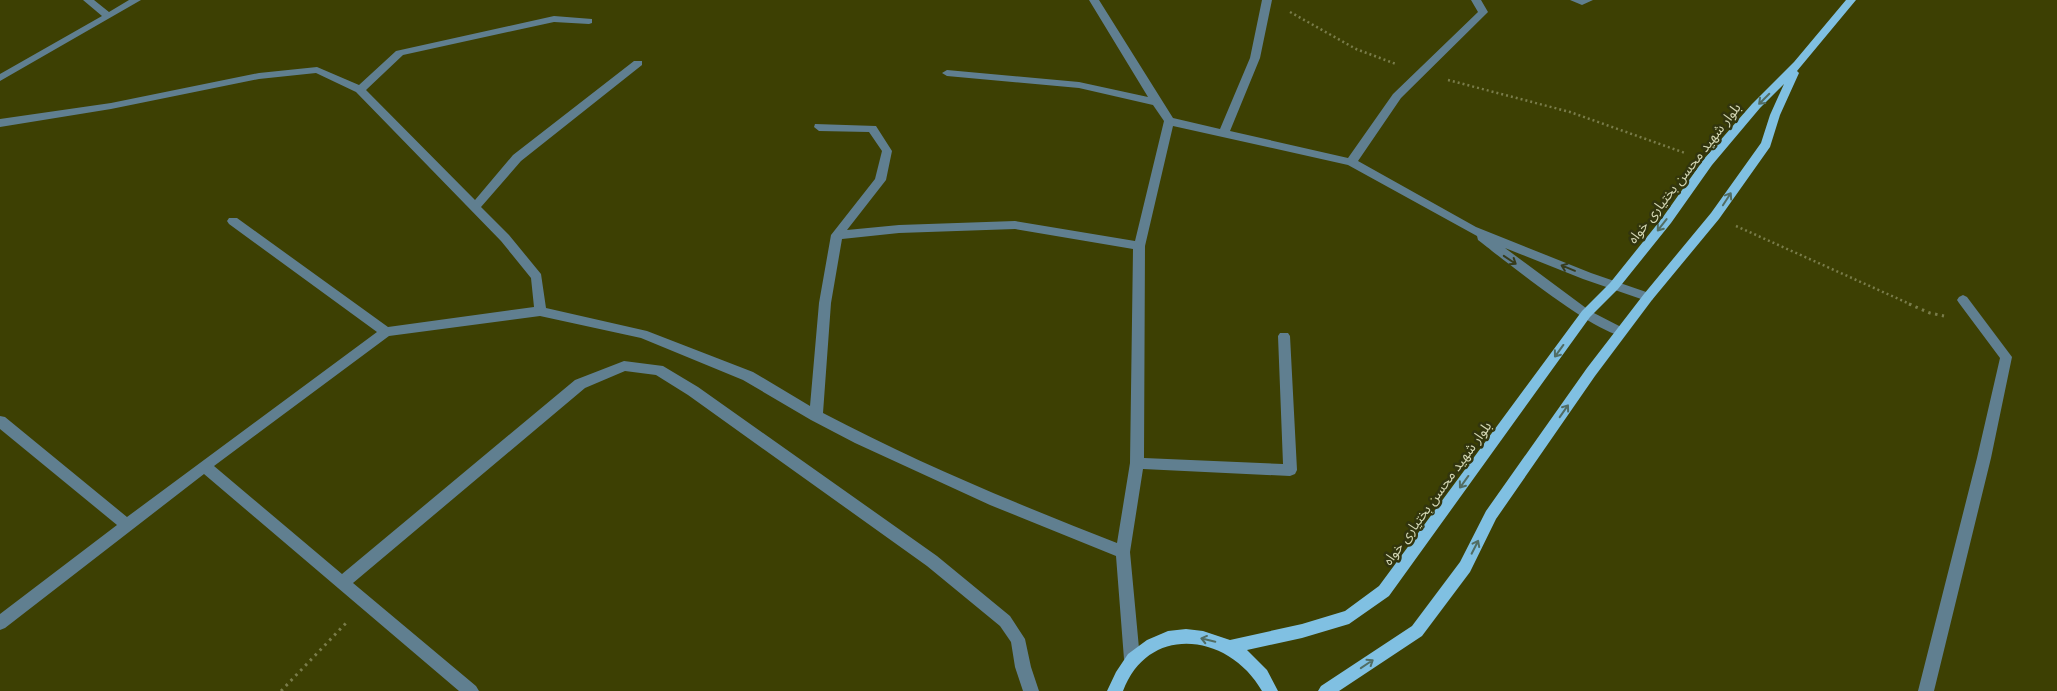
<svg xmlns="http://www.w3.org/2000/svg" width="2057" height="691" font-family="Montserrat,'Noto Sans Arabic',sans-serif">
<rect width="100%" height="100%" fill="#3d4003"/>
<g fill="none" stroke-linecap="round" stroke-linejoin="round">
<path stroke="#797c4a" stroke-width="2.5" stroke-dasharray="2 3" stroke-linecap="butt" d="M1290,12L1356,49L1396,64
M1448,80L1570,112L1685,153
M1736,226L1912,305"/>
<path stroke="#797c4a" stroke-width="3" stroke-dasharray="2.5 4.5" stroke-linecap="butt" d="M1909,304L1930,313L1944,316
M281,691L348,621"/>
<path fill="#607f90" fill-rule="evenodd" d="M83,0H94L109,12L129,0H141L0,81V74L102,16Z
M1089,0H1099L1173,118L1220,129L1250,58L1262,0H1272L1260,58L1230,131L1348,158L1393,94L1478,12L1471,0H1481L1488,12L1486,14L1401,98L1358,161L1476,227L1591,273L1652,294L1654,297L1652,300H1644L1583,279L1505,248L1590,311L1625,329L1627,332L1625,335C1605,342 1499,256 1478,240L1477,236L1348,165L1173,126L1145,246L1144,458L1283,464L1278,336L1280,333H1288L1290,336L1297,470L1295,474L1290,476L1143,469L1130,552L1140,659L1137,664L1132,666L1127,664L1124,659L1116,556L990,505L855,443L811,420L743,380L641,338L540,316L389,336L214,466L342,574L575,380L624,361L663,366L698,387L937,556L1010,616L1025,639L1031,667L1039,691H1023L1015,667L1011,642L1000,626L927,566L688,395L656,375L625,371L585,388L353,583L476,686L479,691H459L204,474L5,628L0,630V614L117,525L0,429V416L5,417L127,517L377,332L229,224L227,221L229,218H237L388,327L534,307L531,278L501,241L356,92L316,73L259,79L111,109L0,127V119L111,103L259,73L317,67L359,85L396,51L554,16L592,19V23L589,24L554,22L403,55L366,90L475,200L513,155L634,61H642V65L521,161L481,207L509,235L541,274L546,308L647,331L753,372L810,406L819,303L831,235L875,179L882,151L869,132L819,131L814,127L815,124L876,126L892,151L886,180L847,230L899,225L1015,221L1135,241L1164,121L1153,105L1079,88L947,76L942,73L947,70L1079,82L1148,97ZM1015,229L1133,249L1130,463L1117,543C1017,504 918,463 823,413L831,303L842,239L899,233Z
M1570,0H1593L1582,5Z
M1963,295L1967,297L2012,357L1991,458L1934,691H1918L1977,458L2000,358L1959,303L1957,300L1959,297Z"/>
<path fill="#80c0e2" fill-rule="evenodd" d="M1846,0H1856L1797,71L1799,73L1780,115L1770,147L1719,219L1652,300L1595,376L1496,519L1470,572L1422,636L1339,691H1318L1321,686L1412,626L1460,562L1486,511L1587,368L1644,294L1711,213L1761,143L1770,115L1784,84L1760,108L1712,165L1671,223L1618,289L1590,317L1389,596L1349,624L1302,638L1247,650L1267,670L1278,691H1262C1230,634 1149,622 1123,691H1107L1116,672L1128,654L1147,640L1168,631L1186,629L1203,631L1230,640L1302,624L1345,611L1379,586L1582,311L1610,283L1663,217L1704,159L1752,104L1794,62Z"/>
</g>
<defs><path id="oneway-shaft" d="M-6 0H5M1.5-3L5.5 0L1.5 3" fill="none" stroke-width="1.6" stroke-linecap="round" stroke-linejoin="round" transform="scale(1.25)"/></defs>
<g stroke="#516d63">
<use href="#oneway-shaft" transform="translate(1764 99) rotate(135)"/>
<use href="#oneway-shaft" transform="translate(1727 199) rotate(-57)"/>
<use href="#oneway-shaft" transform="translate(1662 225) rotate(128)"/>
<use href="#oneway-shaft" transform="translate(1559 351) rotate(126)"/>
<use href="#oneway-shaft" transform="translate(1564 411) rotate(-55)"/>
<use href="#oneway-shaft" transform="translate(1464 482) rotate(126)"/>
<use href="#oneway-shaft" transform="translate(1475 547) rotate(-63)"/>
<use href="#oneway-shaft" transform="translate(1208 640) rotate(-167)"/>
<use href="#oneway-shaft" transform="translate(1367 664) rotate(-34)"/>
</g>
<g stroke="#373c1b">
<use href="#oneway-shaft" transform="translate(1510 260) rotate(34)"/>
<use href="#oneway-shaft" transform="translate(1568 268) rotate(-158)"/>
</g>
<g text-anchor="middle" stroke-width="5" stroke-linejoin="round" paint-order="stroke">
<g font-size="14" fill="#d3d6b3" stroke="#32350e">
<text transform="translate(1684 173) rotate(-52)" y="5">بلوار شهید محسن بختیاری خواه</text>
<text transform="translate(1437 493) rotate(-54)" y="5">بلوار شهید محسن بختیاری خواه</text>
</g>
</g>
</svg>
